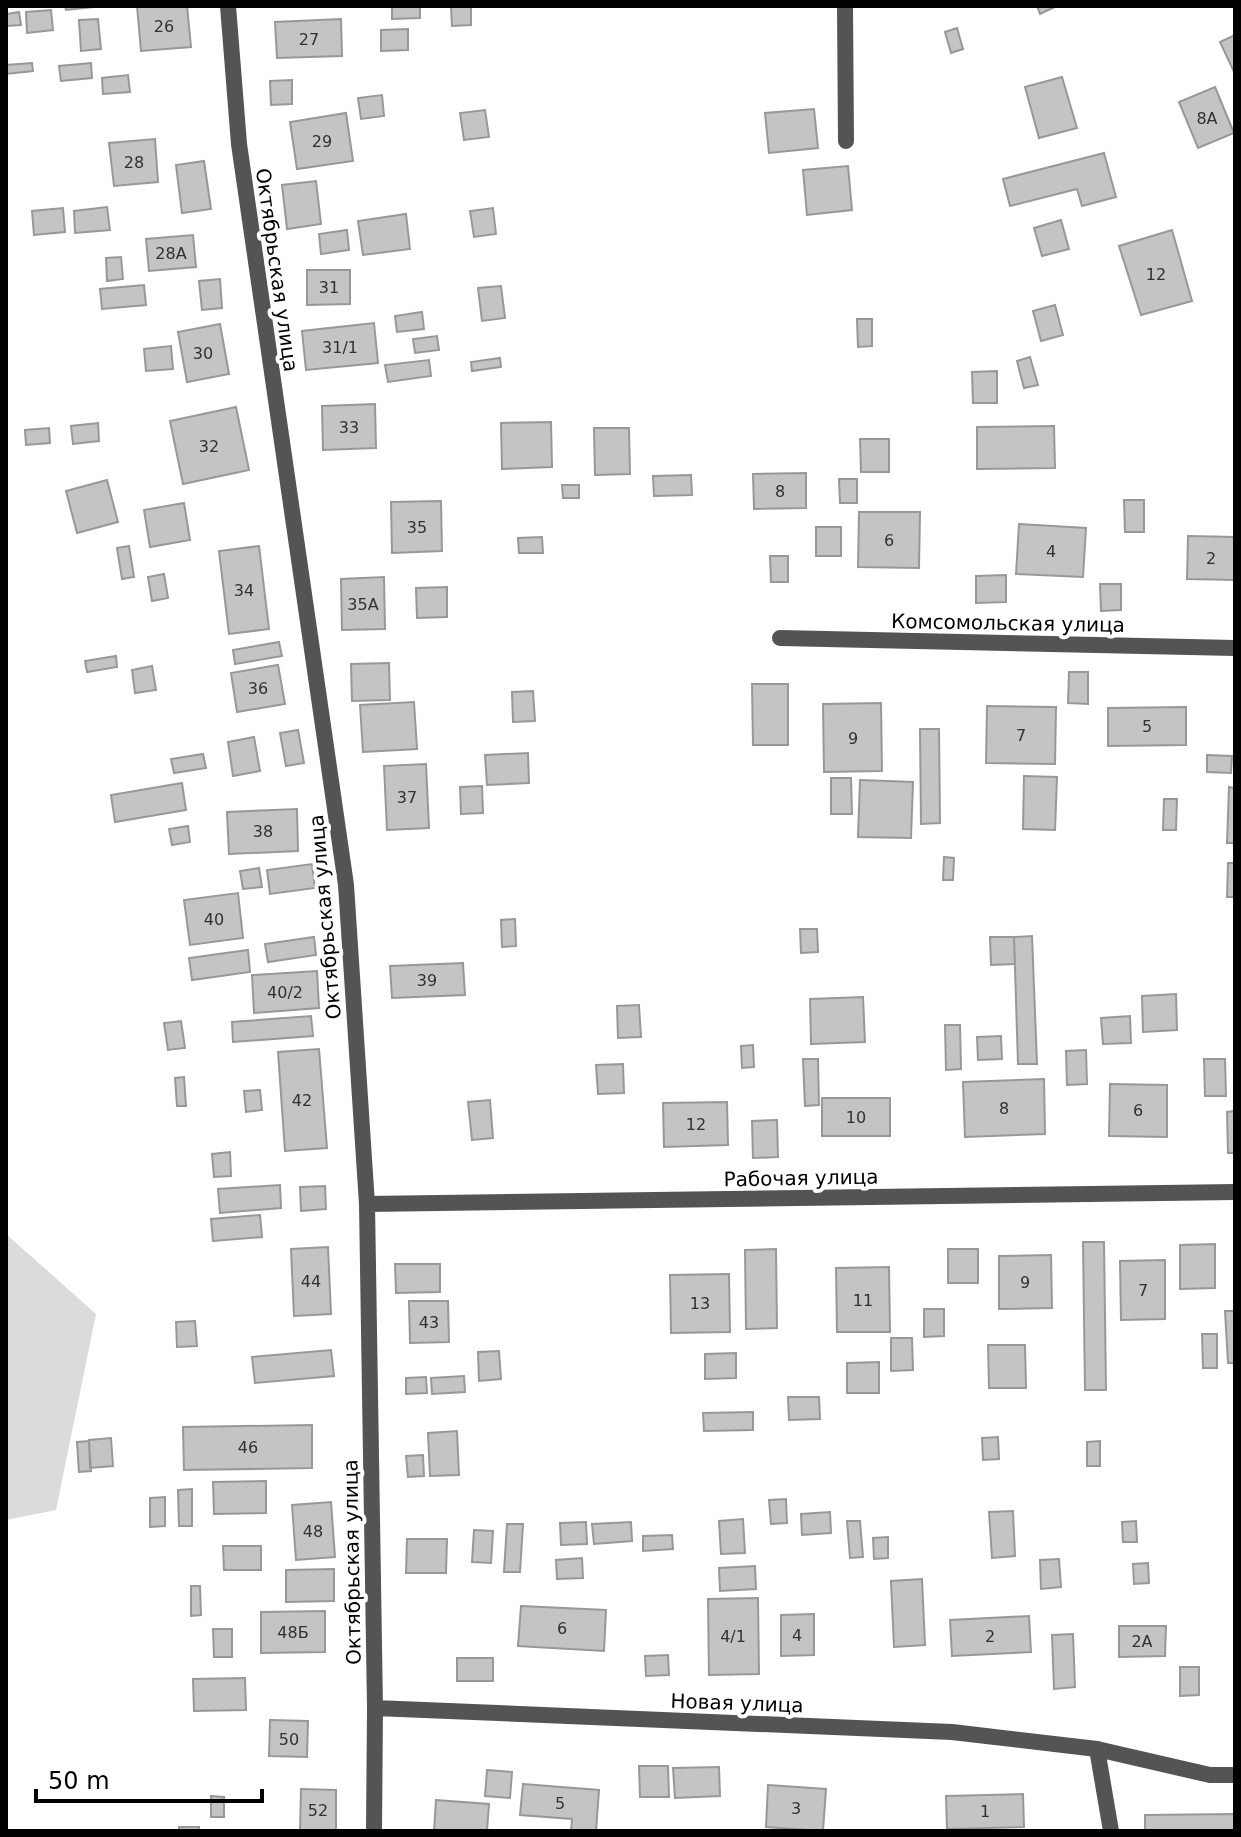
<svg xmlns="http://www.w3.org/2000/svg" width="1241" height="1837" font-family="'DejaVu Sans',sans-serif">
<rect width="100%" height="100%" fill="#fff"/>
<path fill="#dbdbdb" d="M6,1234L96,1314L56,1510L6,1520Z"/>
<path fill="#c4c4c4" stroke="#989898" stroke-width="2" d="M65,6H104L66,10Z
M137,6H187L191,47L141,51Z
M392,6H420V18L392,19Z
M451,6H471V25L452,26Z
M1037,6H1057L1040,14Z
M51,10L53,30L27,33L26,12Z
M19,12L21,25L6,26V14Z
M98,19L101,49L81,51L79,20Z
M341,19L342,56L277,58L275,22Z
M957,28L963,49L951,53L945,32Z
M408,29V50L381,51V30Z
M1235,35V74L1220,42Z
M32,63L33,71L6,74V65Z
M91,63L92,78L61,81L59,66Z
M128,75L130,92L103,94L102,78Z
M1062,77L1077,128L1039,138L1025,87Z
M292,80V104L271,105L270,81Z
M1215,87L1234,133L1198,148L1179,102Z
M382,95L384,116L361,119L358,98Z
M814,109L818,148L769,153L765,113Z
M485,110L489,137L464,140L460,113Z
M346,113L353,161L297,169L290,122Z
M155,139L158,182L114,186L109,143Z
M1104,153L1116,197L1082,206L1077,189L1010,206L1003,179Z
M204,161L211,209L182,213L176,165Z
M848,166L852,210L807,215L803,170Z
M316,181L321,224L287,229L282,185Z
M107,207L110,230L75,233L74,211Z
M63,208L65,232L34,235L32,211Z
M493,208L496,234L474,237L470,211Z
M406,214L410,249L363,255L358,221Z
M1061,220L1069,249L1042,256L1034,228Z
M347,230L349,250L321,254L319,234Z
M1172,230L1192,301L1141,315L1119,246Z
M193,235L196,267L149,271L146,239Z
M121,257L123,279L107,281L106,258Z
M307,270H350V304L307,305Z
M220,279L222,308L202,310L199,281Z
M144,285L146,305L102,309L100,289Z
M501,286L505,318L482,321L478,288Z
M1055,305L1063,335L1041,341L1033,311Z
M422,312L424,329L397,332L395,316Z
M857,319H872V346L858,347Z
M374,323L378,363L306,370L302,331Z
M220,324L229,374L187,382L178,332Z
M437,336L439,350L415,353L413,339Z
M171,346L173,369L146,371L144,349Z
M1030,357L1038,385L1024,388L1017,361Z
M500,358L501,367L472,371L471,362Z
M429,360L431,376L388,382L385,365Z
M997,371V403H973L972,372Z
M375,404L376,448L323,450L322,406Z
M236,407L249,470L183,484L170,421Z
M551,422L552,467L502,469L501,423Z
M98,423L99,441L73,444L71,426Z
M1054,426L1055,468L977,469V427Z
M49,428L50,443L26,445L25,430Z
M594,428H629L630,474L595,475Z
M860,439H889V472H861Z
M806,473V508L754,509L753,474Z
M691,475L692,495L654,496L653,476Z
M839,479H857V503H840Z
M107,480L118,522L77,533L66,491Z
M562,485H579V498H563Z
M1124,500H1144V532H1125Z
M441,501L442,551L392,553L391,502Z
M184,503L190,540L150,547L144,510Z
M859,512H920L919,568L858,567Z
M1019,524L1086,528L1083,577L1016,574Z
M816,527H841V556H816Z
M1188,536L1235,537V580L1187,579Z
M542,537L543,553H519L518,538Z
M129,546L134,577L122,579L117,548Z
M259,546L269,629L229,634L219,551Z
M770,556H788V582H771Z
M164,574L168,598L152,601L148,577Z
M1006,575V602L976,603V576Z
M384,577L385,629L342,630L341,579Z
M1100,584H1121V610L1101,611Z
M447,587V617L417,618L416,588Z
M279,642L282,656L235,664L233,650Z
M116,656L117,667L87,672L85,661Z
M389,663L390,700L352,701L351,664Z
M278,665L285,704L237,712L231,673Z
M152,666L156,690L135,693L132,670Z
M1069,672H1088V704L1068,703Z
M752,684H788V745H753Z
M533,691L535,721L513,722L512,692Z
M414,702L417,749L363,752L360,705Z
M881,703L882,771L824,772L823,704Z
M987,706L1056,707L1055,764L986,763Z
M1186,707V745L1108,746V708Z
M920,729H939L940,823L921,824Z
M298,730L304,763L286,766L280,733Z
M254,737L260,771L233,776L228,742Z
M528,753L529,783L487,785L485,755Z
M203,754L206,768L174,773L171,759Z
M1207,755L1232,756L1231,773L1207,772Z
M426,764L429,828L387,830L384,766Z
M1024,776L1057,777L1055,830L1023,829Z
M831,778H851L852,814H831Z
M860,780L913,782L911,838L858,837Z
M182,783L186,810L115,822L111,795Z
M482,786L483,813L461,814L460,787Z
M1229,787L1235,788V843H1227Z
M1164,799H1177L1176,830H1163Z
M297,809L298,851L229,854L227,812Z
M188,826L190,842L172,845L169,829Z
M944,857L954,858L953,880H943Z
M1228,863H1235V897H1227Z
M312,864L315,888L270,894L267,870Z
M259,868L262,887L243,889L240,871Z
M238,893L243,938L190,945L184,900Z
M515,919L516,946L502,947L501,920Z
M800,929H817L818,952L801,953Z
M1032,936L1037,1064H1018L1014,937Z
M314,937L316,955L268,962L265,944Z
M990,937H1014L1015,964L991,965Z
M248,950L250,972L192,980L189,958Z
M463,963L465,995L392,998L390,966Z
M317,971L319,1008L254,1013L252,975Z
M1176,994L1177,1030L1143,1032L1142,996Z
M863,997L865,1042L811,1044L810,999Z
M639,1005L641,1037L618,1038L617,1006Z
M311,1016L313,1036L233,1042L232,1022Z
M1130,1016L1131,1043L1103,1044L1101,1018Z
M181,1021L185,1048L168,1050L164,1023Z
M945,1025H960L961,1069L946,1070Z
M1001,1036L1002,1059L978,1060L977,1037Z
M753,1045L754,1067L742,1068L741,1046Z
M319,1049L327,1148L285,1151L278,1052Z
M1086,1050L1087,1084L1067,1085L1066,1051Z
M803,1059H818L819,1105L805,1106Z
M1204,1059H1225L1226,1096H1205Z
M623,1064L624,1093L598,1094L596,1065Z
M184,1077L186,1106H177L175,1078Z
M1044,1079L1045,1134L965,1137L963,1082Z
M1110,1084L1167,1085V1137L1109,1136Z
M260,1090L262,1110L246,1112L244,1091Z
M822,1098H890V1136H822Z
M490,1100L493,1138L472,1140L468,1102Z
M727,1102L728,1145L664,1147L663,1103Z
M1235,1111V1153H1228L1227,1112Z
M777,1120L778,1157L753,1158L752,1121Z
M230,1152L231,1176L214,1177L212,1154Z
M280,1185L281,1208L220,1213L218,1189Z
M325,1186L326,1209L301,1211L300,1187Z
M260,1215L262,1237L213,1241L211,1219Z
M1083,1242H1104L1106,1390H1085Z
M1215,1244V1288L1180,1289V1245Z
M328,1247L331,1314L294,1316L291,1249Z
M776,1249L777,1328L746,1329L745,1250Z
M948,1249H978V1283H948Z
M1051,1255L1052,1308L999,1309V1256Z
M1165,1260V1319L1121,1320L1120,1261Z
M395,1264H440V1292L396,1293Z
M889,1267L890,1332H837L836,1268Z
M729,1274L730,1332L671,1333L670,1275Z
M409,1301H448L449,1342L410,1343Z
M924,1309H944V1336L924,1337Z
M1225,1311H1235V1363H1228Z
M195,1321L197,1346L177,1347L176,1322Z
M1202,1334H1217V1368H1203Z
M891,1338H912L913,1370L891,1371Z
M988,1345H1025L1026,1388H989Z
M331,1350L334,1376L255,1383L252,1357Z
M499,1351L501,1379L479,1381L478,1352Z
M736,1353V1378L705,1379V1354Z
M879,1362V1393H847V1363Z
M464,1376L465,1392L432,1394L431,1378Z
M426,1377L427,1393L406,1394V1378Z
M788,1397H819L820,1419L789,1420Z
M753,1412V1430L704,1431L703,1413Z
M312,1425V1468L184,1470L183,1427Z
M457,1431L459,1475L430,1476L428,1433Z
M998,1437L999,1459L983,1460L982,1438Z
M111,1438L113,1466L90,1468L89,1440Z
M89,1441L91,1471L79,1472L77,1442Z
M1100,1441V1466H1087V1442Z
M423,1455L424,1476L408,1477L406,1456Z
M266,1481V1513L214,1514L213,1482Z
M192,1489V1526H179L178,1490Z
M165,1497V1526L150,1527V1498Z
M786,1499L787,1523L771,1524L769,1500Z
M331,1502L335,1557L296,1560L292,1505Z
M1013,1511L1015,1556L992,1558L989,1512Z
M830,1512L831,1533L802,1535L801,1514Z
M743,1519L745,1553L721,1554L719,1521Z
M847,1521H860L863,1557L850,1558Z
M1136,1521L1137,1542H1123L1122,1522Z
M586,1522L587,1544L561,1545L560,1523Z
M631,1522L632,1541L594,1544L592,1524Z
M507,1524H523L520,1572H504Z
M474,1530L493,1531L491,1563L472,1562Z
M672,1535L673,1549L643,1551V1536Z
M888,1537V1558L874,1559L873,1538Z
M407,1539H447L446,1573H406Z
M223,1546H261V1570H224Z
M582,1558L583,1578L557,1579L556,1560Z
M1059,1559L1061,1587L1041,1589L1040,1560Z
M1148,1563L1149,1583L1134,1584L1133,1564Z
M755,1566L756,1589L720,1591L719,1568Z
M334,1569V1601L286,1602V1570Z
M922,1579L925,1645L894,1647L891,1581Z
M191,1586H200L201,1615L191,1616Z
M758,1598L759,1674L709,1675L708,1599Z
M521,1606L606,1610L604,1651L518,1646Z
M325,1611V1652L261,1653V1612Z
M814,1614V1655L781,1656V1615Z
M1029,1616L1031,1652L952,1656L950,1620Z
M1119,1626H1166L1165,1656L1119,1657Z
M213,1629H232V1657H214Z
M1073,1634L1075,1687L1054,1689L1052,1635Z
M668,1655L669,1675L646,1676L645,1656Z
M457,1658H493V1681H457Z
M1180,1667H1199V1695L1180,1696Z
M245,1678L246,1710L194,1711L193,1679Z
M270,1720L308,1721L307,1757L269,1756Z
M639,1766H668L669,1797H640Z
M719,1767L720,1796L675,1798L673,1768Z
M487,1770L512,1772L510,1798L485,1796Z
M523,1784L599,1790L596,1831H571L572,1819L520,1815Z
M768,1785L826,1789L823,1831L766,1827Z
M301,1789L336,1790V1831H300Z
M1023,1794L1024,1827L947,1829L946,1796Z
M211,1796L224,1797V1817H211Z
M436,1800L489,1804L487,1831H434Z
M1235,1814V1831H1145V1815Z
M179,1827H199V1831H179Z"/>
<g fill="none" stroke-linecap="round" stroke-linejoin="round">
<path stroke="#545454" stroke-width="16" d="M845,6L846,141
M780,638L1235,648
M1097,1749L1111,1831"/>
<path stroke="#545454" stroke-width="16" d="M228,6L239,144L346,885L367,1204L375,1708L374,1831
M367,1204L1235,1192
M375,1708L952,1732L1097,1749L1210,1775H1235"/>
</g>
<g text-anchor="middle" stroke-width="8" stroke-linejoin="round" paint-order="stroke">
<g font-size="16" fill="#313131">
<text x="164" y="32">26</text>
<text x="309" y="45">27</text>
<text x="1207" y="124">8А</text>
<text x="322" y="147">29</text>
<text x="134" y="168">28</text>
<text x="171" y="259">28А</text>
<text x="1156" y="280">12</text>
<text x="329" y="293">31</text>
<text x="340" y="353">31/1</text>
<text x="203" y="359">30</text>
<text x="349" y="433">33</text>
<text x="209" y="452">32</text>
<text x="780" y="497">8</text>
<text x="417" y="533">35</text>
<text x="889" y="546">6</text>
<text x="1051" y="557">4</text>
<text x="1211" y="564">2</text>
<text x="244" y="596">34</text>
<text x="363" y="610">35А</text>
<text x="258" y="694">36</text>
<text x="1147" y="732">5</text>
<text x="1021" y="741">7</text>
<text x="853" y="744">9</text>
<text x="407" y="803">37</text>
<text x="263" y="837">38</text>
<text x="214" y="925">40</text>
<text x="427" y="986">39</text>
<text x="285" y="998">40/2</text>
<text x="302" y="1106">42</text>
<text x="1004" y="1114">8</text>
<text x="1138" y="1116">6</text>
<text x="856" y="1123">10</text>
<text x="696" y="1130">12</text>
<text x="311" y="1287">44</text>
<text x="1025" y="1288">9</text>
<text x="1143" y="1296">7</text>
<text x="863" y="1306">11</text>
<text x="700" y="1309">13</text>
<text x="429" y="1328">43</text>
<text x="248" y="1453">46</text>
<text x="313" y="1537">48</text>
<text x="562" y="1634">6</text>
<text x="293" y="1638">48Б</text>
<text x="797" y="1641">4</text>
<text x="733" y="1642">4/1</text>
<text x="990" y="1642">2</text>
<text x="1142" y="1647">2А</text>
<text x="289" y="1745">50</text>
<text x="560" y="1809">5</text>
<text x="796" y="1814">3</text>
<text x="318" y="1816">52</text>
<text x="985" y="1817">1</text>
</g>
<g font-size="20" fill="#000" stroke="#fff">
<text transform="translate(277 270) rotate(82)" y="7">Октябрьская улица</text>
<text transform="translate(1008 623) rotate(1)" y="7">Комсомольская улица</text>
<text transform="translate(325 917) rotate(-95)" y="7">Октябрьская улица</text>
<text transform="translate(801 1178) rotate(-1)" y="7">Рабочая улица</text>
<text transform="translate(352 1562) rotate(-91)" y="7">Октябрьская улица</text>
<text transform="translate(737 1703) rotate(2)" y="7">Новая улица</text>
</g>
</g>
<rect width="1241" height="1837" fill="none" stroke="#000000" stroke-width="16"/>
<path d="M36 1789v12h226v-12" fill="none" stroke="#000000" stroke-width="4"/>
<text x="48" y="1789" font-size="24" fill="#000000" stroke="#ffffff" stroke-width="6" paint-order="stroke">50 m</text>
</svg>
